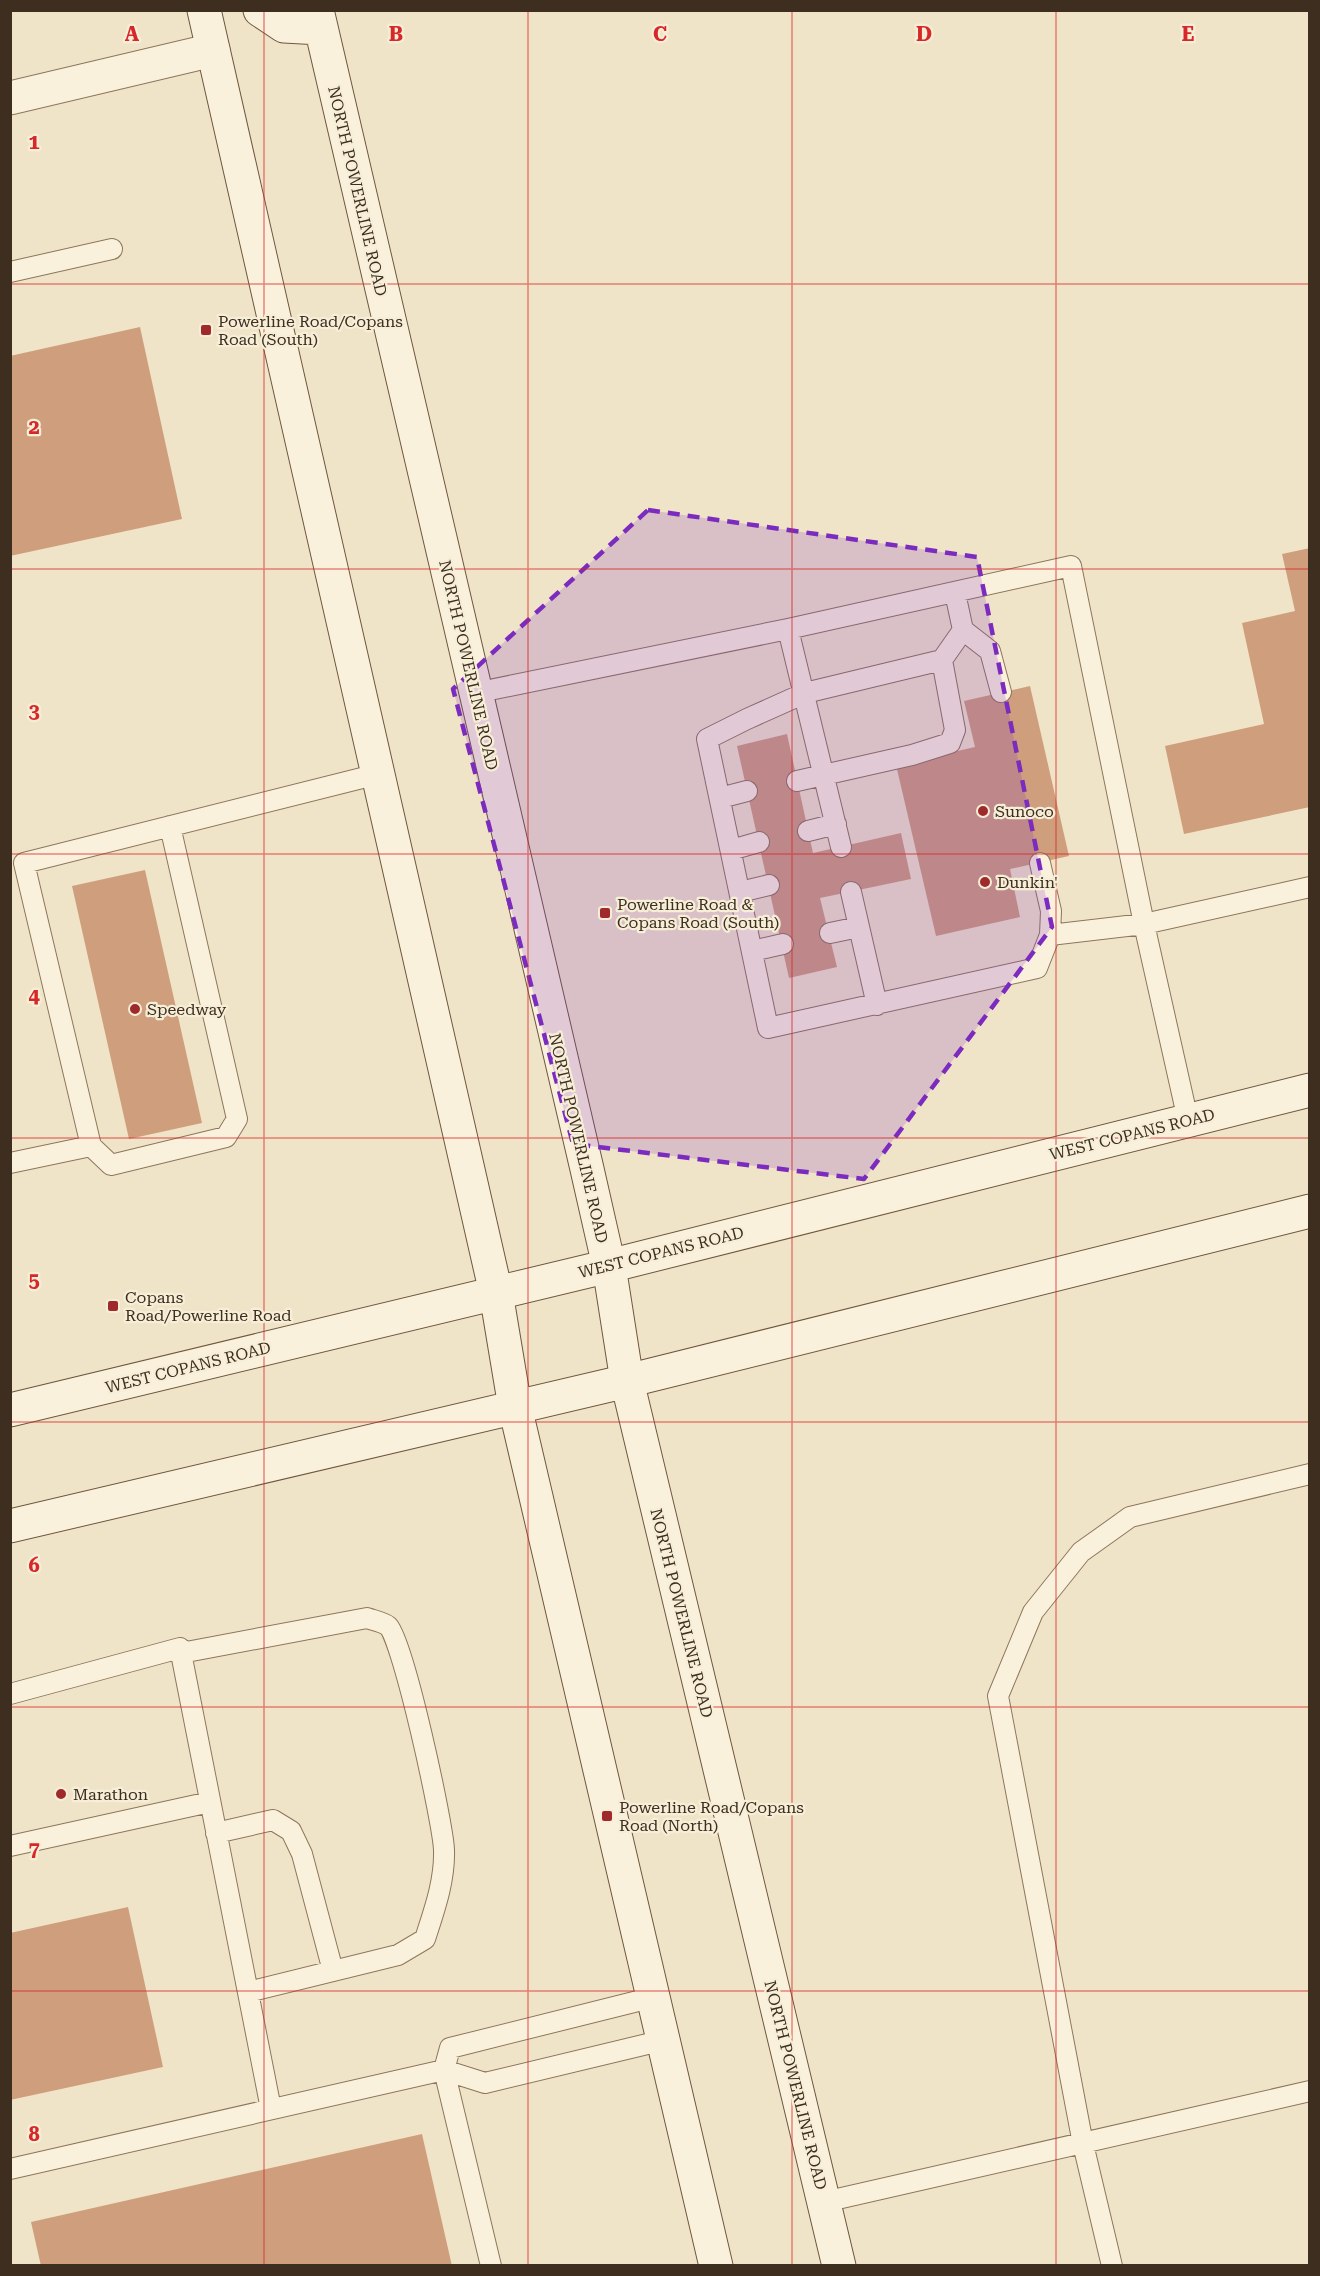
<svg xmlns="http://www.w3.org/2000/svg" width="1320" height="2276" font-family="'Roboto Serif',serif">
<rect width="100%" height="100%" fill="#f0e4c8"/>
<path fill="#cf9f7d" d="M140,327L182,519L10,556V356Z
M1310,548V807L1184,834L1165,746L1264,724L1242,623L1295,611L1282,554Z
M1030,686L1069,856L1010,869L1020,917L936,936L896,765L975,747L964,701Z
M787,734L813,853L901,833L911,879L820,898L837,967L789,978L737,746Z
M145,870L202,1123L129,1139L72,886Z
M128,1907L163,2067L10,2100V1933Z
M422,2134L452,2266H41L31,2222Z"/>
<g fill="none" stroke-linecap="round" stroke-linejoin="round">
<g stroke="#8d765c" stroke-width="22">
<path id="service" d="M10,272L112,249
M955,593L963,630L990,651L1001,692
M788,629L841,847
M942,660L805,693L747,719L707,739L768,1028L1037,968L1050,935L1144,924L1310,887
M475,693L788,629L1071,566L1144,924L1188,1120
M797,781L912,755L950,743L955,730L942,660L963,630
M720,798L747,791
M808,831L836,824
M731,850L759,842
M1040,863L1051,911L1050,935
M740,892L769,885
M851,892L877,1005
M830,933L859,927
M752,951L783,944
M91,1146L111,1165L226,1137L237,1119L170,826
M10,1163L91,1146L24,863L378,774
M181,1653L367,1618C372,1620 383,1622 388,1626C403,1639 443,1823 444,1850C445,1881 434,1911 425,1939L398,1955L248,1992
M10,1694L180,1648L271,2109
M216,1833L273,1820L291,1831L302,1854L333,1971
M10,1846L210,1802
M10,2169L444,2070L485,2083L664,2040
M824,2202L1310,2091
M491,2266L444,2070L450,2048L654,1997
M1112,2266L1083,2144L998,1696L1033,1612L1081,1552L1130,1517L1310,1474"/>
</g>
<g stroke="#8d765c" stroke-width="35">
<path id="minor" d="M10,98L213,50"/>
</g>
<g stroke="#6f573f" stroke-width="35">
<path id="secondary" d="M204,10L496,1293L515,1407L716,2266
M260,10L284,26L321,28
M317,10L587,1169L609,1266L627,1381L839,2266
M10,1410L609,1266L1310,1090
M10,1526L627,1381L1310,1211"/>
</g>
<use href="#service" stroke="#faf1dc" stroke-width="20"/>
<use href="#minor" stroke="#faf1dc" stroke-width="33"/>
<use href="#secondary" stroke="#faf1dc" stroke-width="33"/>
</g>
<path fill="#7b2cbf" fill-opacity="0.2" stroke="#7b2cbf" stroke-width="4.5" stroke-dasharray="12 8" stroke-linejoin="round" d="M648,510L977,557L1052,927L864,1179L573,1144L453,689Z"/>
<path fill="none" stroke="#d62828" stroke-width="1.5" stroke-opacity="0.55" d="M264,10V2266M528,10V2266M792,10V2266M1056,10V2266M10,284H1310M10,569H1310M10,854H1310M10,1138H1310M10,1422H1310M10,1707H1310M10,1991H1310"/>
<g fill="#9e2a2b" stroke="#f7eed8" stroke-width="2">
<rect x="200" y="324" width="12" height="12" rx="3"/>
<circle cx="983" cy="811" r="6"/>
<circle cx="985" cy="882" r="6"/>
<rect x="599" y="907" width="12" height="12" rx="3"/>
<circle cx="135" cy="1009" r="6"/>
<rect x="107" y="1300" width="12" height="12" rx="3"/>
<circle cx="61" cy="1794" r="6"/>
<rect x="601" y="1810" width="12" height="12" rx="3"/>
</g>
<g text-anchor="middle" stroke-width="4.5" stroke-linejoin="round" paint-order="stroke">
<g font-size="16" fill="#3d2e20" stroke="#f7eed8">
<text transform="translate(358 191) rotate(77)" y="6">NORTH POWERLINE ROAD</text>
<text transform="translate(469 665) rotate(77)" y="6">NORTH POWERLINE ROAD</text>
<text transform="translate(1132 1134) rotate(-14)" y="6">WEST COPANS ROAD</text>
<text transform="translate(579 1138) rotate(77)" y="6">NORTH POWERLINE ROAD</text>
<text transform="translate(661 1252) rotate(-14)" y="6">WEST COPANS ROAD</text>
<text transform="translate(188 1367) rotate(-14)" y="6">WEST COPANS ROAD</text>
<text transform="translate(682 1613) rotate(76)" y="6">NORTH POWERLINE ROAD</text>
<text transform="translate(796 2085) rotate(76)" y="6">NORTH POWERLINE ROAD</text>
</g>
<g font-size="16" fill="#3d2e20" stroke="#f7eed8" text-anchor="start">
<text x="218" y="327">Powerline Road/Copans<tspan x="218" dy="18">Road (South)</tspan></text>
<text x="995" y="817">Sunoco</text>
<text x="997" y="888">Dunkin'</text>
<text x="617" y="910">Powerline Road &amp;<tspan x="617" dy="18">Copans Road (South)</tspan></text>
<text x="147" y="1015">Speedway</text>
<text x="125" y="1303">Copans<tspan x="125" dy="18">Road/Powerline Road</tspan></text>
<text x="73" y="1800">Marathon</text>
<text x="619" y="1813">Powerline Road/Copans<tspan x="619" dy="18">Road (North)</tspan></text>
</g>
</g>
<g font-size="20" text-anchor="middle" font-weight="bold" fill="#d62828" stroke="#f7eed8" stroke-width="4.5" stroke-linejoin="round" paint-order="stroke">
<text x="132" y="41">A</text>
<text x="396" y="41">B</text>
<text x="660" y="41">C</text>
<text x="924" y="41">D</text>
<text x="1188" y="41">E</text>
<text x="34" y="149">1</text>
<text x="34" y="434">2</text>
<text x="34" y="718">3</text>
<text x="34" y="1003">4</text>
<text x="34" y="1287">5</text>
<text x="34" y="1572">6</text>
<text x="34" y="1856">7</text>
<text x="34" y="2141">8</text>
</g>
<rect width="1320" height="2276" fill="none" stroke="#3d2e20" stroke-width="24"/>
</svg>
